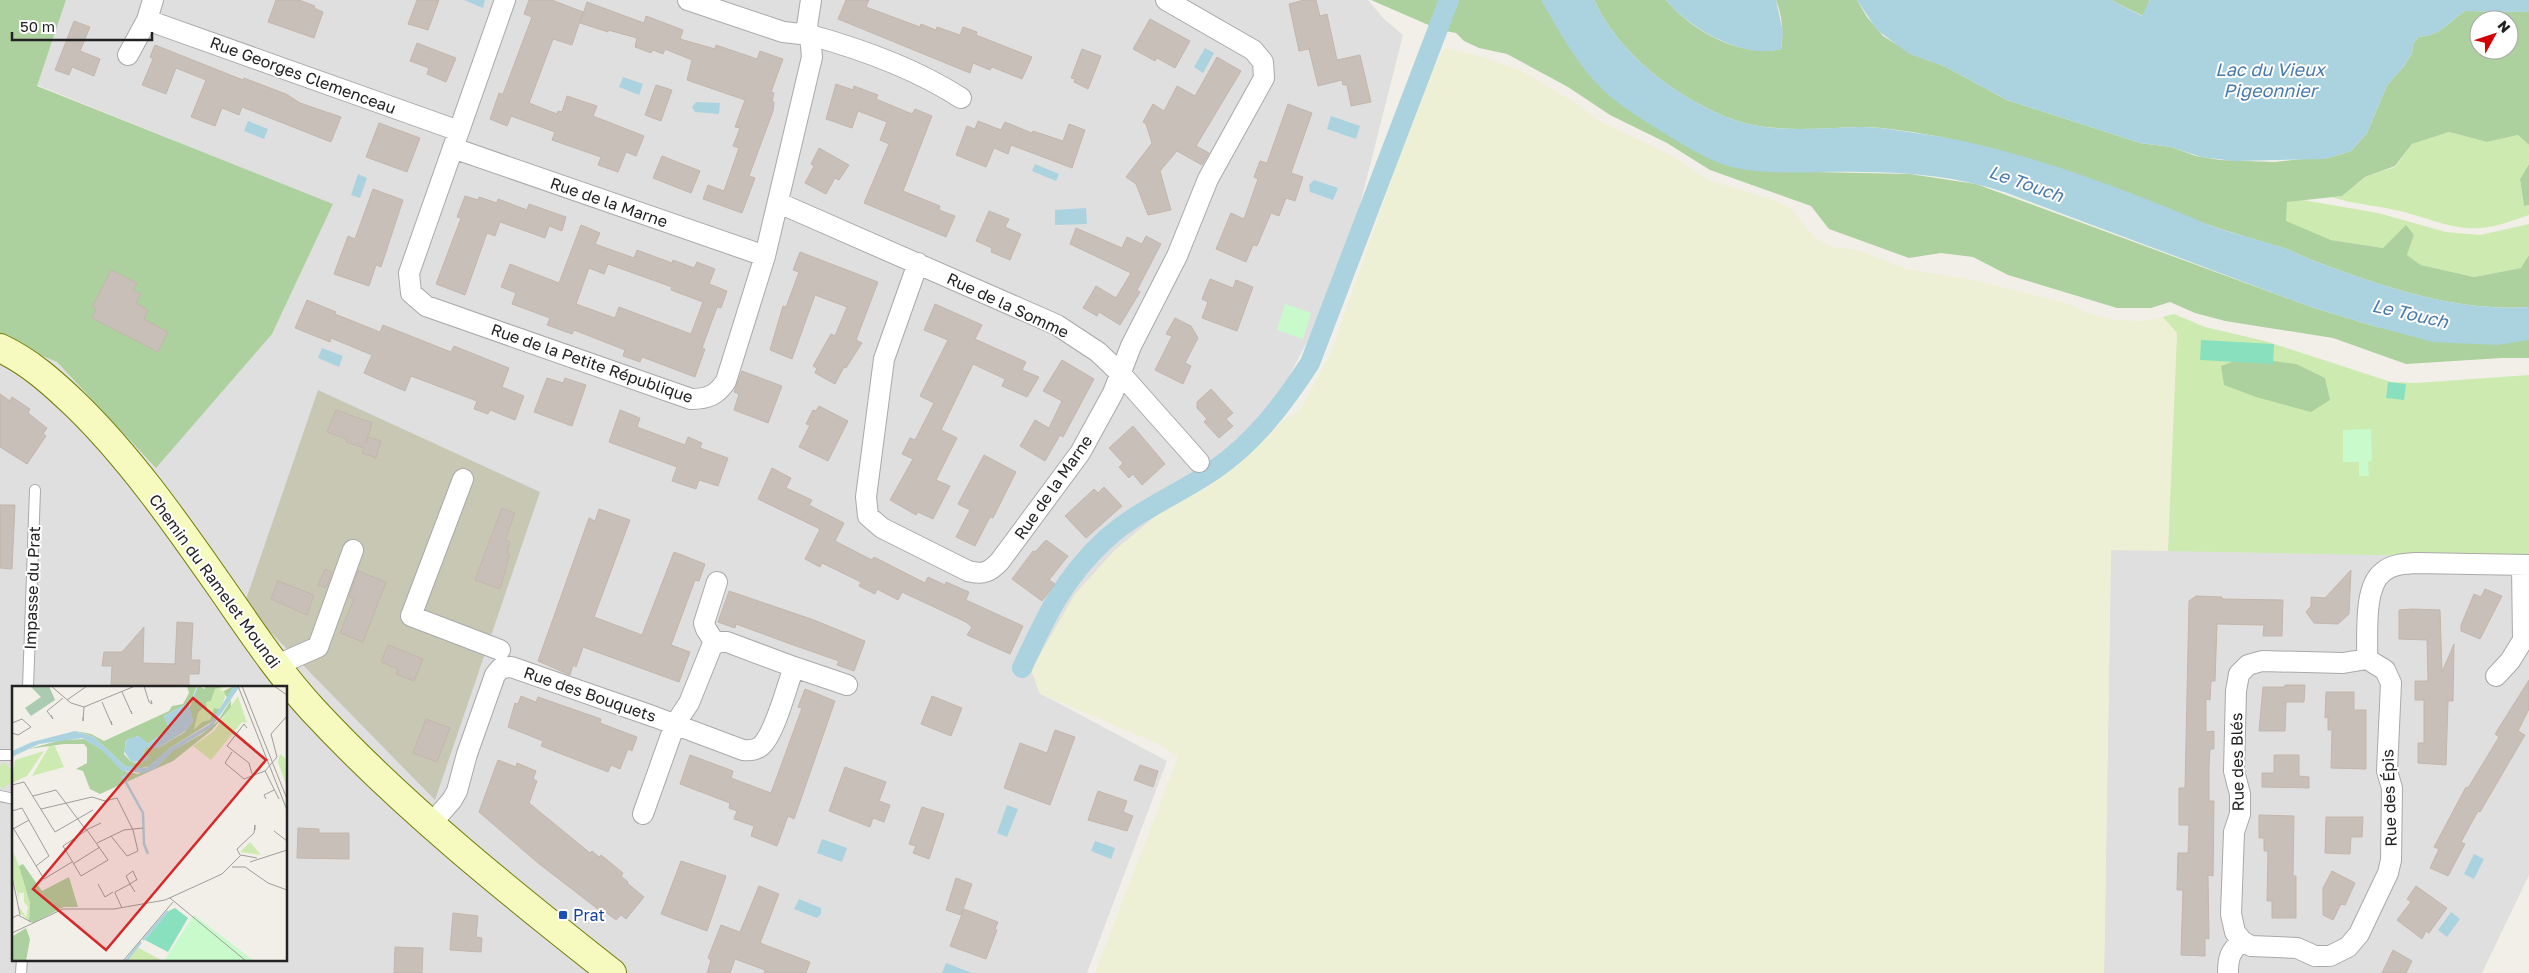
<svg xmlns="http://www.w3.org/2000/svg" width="2529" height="973" font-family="'Golos Text',sans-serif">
<rect width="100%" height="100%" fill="#f2efe9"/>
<path fill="#e0dfdf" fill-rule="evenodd" d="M66,0H1368L1385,20L1403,35L1342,276L1262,427L1114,551L1045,696L1167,761L1087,973H0V338L57,362L156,467L333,205L37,85ZM14,687H286V959H14Z
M2111,550L2529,551V875L2482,973H2104Z"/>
<path fill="#c7c7b4" d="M318,390L540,492L435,800L244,605Z"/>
<path fill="#eef0d5" d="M1444,48L1476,55L1522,71L1571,100L1602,122L1673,156L1706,179L1773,200L1792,209L1814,237L1832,247L1858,250L1907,269L1969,279L2066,303L2096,316L2117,320L2142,321L2163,317L2177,333L2168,551L2111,550L2104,973H1095L1178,757L1161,745L1040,694L1031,670L1075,594L1114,551L1158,514L1207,488L1238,465L1285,419L1300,410L1331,352L1422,93Z"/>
<path fill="#cdebb0" d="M2449,132L2487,142L2518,135L2529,145V164L2520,179L2524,206L2529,205V215C2513,220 2498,227 2481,228C2452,231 2422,215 2395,210C2373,205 2352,204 2331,197L2342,196L2365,177L2395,167L2412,144Z
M2303,200L2378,213L2446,232L2480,235L2529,224V255L2522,268L2474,277L2421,265L2407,255L2414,235L2383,248L2331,240L2286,222V202Z
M2174,314L2205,327L2265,341L2391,382L2416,383L2529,375V558L2168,551L2177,333L2163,317Z
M4,762L14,772V780L3,789L0,786V766Z"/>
<path fill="#add19e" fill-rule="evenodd" d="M0,0H66L37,86L333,204L272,334L156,468L57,362L0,338Z
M1371,0H1543L1586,70L1814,172L1910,174L1976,184L2311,307L2377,327L2529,340V358H2502L2406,364L2333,338L2225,321L2195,313L2170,302L2151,308H2117L2008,275L1973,257L1941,253L1909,258L1829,229L1811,206L1710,170L1667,143L1610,115L1568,87L1507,54L1479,48L1464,41L1456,33L1440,30Z
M1594,0H1666C1692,31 1740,58 1781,49C1784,32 1782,16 1776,0H1857L1867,17L1883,36L1913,55L1944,66L2007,100L2140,143L2171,147L2196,156L2220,160L2274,162L2312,158L2325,159L2351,151L2367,133L2387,85L2404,66L2412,53L2413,44L2418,37C2442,35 2447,23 2465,11L2529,12V145L2518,135L2487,142L2449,132L2412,144L2395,166L2365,177L2342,196L2287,202L2286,221L2331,240L2383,248L2406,225L2414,235L2407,255L2421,265L2474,277L2521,268L2529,255V307C2456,312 2384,287 2317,262C2306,258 2295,252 2284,248C2258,240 2232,233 2206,224C2120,192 2036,155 1946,138C1918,133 1888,127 1860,127C1818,128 1769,134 1729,118C1674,96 1619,54 1594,0ZM2479,20H2509V50H2479Z
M2111,0H2150L2143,16Z
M2529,164V205L2524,206L2520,179Z
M2245,357L2296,364L2325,378L2330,400L2311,412L2256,397L2224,385L2221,366Z"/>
<path fill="#c8facc" d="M1285,304L1311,313L1303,339L1277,330Z
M2371,429L2372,461L2368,462L2369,476H2359V462H2343V430Z"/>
<path fill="#88e0be" d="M2201,340L2274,344L2273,364L2200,360Z
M2388,382L2406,384L2404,400L2386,398Z"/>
<path fill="#aad3df" d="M464,0H485L483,8Z
M1541,0H1594C1619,54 1674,96 1729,118C1768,134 1818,128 1860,127C1885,127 1911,133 1936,136C2024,151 2119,187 2202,222C2228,233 2257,239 2284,248C2295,252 2306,258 2317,262C2384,287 2456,312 2529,307V340L2497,345L2433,342L2377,327L2311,307L2007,193C1960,177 1911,172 1861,172C1824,171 1785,175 1748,170C1719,167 1696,152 1672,138C1649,123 1623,109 1603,90C1577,65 1559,31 1541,0Z
M1666,0H1776L1783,32L1781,49C1743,60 1689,28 1666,0Z
M1857,0H2111L2142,16L2150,0H2529V12L2465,11C2447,23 2442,35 2418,37L2413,44L2412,53L2404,66L2387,85L2367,133L2351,151L2325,159L2234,161L2201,157L2171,147L2140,143L2007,100L1944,66L1909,54L1877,30Z
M1205,48L1214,53L1203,73L1194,67Z
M623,77L643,84L639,95L619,87Z
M696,102L720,103L719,114L695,112L692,107Z
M1331,116L1360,126L1356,139L1327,129Z
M248,121L268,129L264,139L244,131Z
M1035,164L1059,174L1056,181L1032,171Z
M358,174L367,178L360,198L351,195Z
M1314,180L1338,188L1333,200L1310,192L1309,185Z
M1086,208L1087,224L1055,225V210Z
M322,348L343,356L339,367L318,358Z
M1007,805L1018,809L1007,837L997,833Z
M822,839L847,848L842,862L817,853Z
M1095,841L1115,848L1111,859L1091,851Z
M2474,854L2484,859L2474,879L2464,874Z
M799,899L821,908V914L817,918L794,909Z
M2451,912L2460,919L2447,937L2438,930Z
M946,963L972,973H942Z"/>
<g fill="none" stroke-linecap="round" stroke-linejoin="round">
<path stroke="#aad3df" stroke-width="20" d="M1022,668C1045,618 1064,577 1106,539C1138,510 1179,494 1214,470C1255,442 1284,403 1310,363L1449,0"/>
</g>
<path fill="#c7bfb8" stroke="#c4b6ab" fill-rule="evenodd" d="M276,0H299L315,6L314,8L323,12L314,38L268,22Z
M417,0H439L428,30L408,24Z
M529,0H552L583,12L572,45L553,39L529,103L557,114L558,111L562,112L567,96L597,106L593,116L644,136L636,156L626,152L618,172L598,165L601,157L552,140L555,132L511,116L507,126L490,119L499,93L503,94L532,17L524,14Z
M846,0H869L866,7L920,27L921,24L936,30L937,27L960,35L963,27L977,32L976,35L1032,57L1022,79L992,67L990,70L973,63L970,73L838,19Z
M1304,0H1316L1320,16L1327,14L1337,60L1360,55L1371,102L1351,106L1347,85H1343L1342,80L1318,86L1309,49L1299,51L1289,4Z
M587,2L644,23L646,16L683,30L680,39L715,49L716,45L757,59L760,51L783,59L771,92L774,93L772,101L774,102L773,111L749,176L755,178L742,213L703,199L708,185L724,191L739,148L733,146L740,128L735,127L745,100L687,80L692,60L665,49L663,54L653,50L651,53L635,47L637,38L608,30V32L580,23Z
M1150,19L1190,41L1175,68L1157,58L1155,61L1133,49Z
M74,21L90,27L80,51L100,59L94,76L72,67L69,75L55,70Z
M417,43L456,58L446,82L427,74L429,68L410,61Z
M155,45L243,80L244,78L286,94L300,103L341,117L331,142L242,107L239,115L222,108L215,126L191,117L206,80L176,68L166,94L142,85L153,59L150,57Z
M1082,49L1101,56L1088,89L1074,82L1075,79L1071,78Z
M1217,57L1241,71L1196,146L1209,153L1202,165L1177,151L1160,171L1171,210L1148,215L1136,184L1126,177L1152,143L1146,124L1143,122L1153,104L1164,111L1177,86L1195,96Z
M836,84L853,90L854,86L878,95L876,99L912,114L915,109L932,116L903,191L940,206L939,210L955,216L946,237L864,203L889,144L880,140L887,122L858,111L852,128L826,119Z
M656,85L672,90L661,121L645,115Z
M1288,104L1312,113L1291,173L1303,177L1295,201L1286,198L1279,216L1271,213L1257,246L1253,245L1246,262L1216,249L1231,213L1244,219L1258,179L1254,177L1260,161L1267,163Z
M978,121L1001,130L1005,122L1032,133L1033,131L1063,141L1069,124L1085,130L1072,168L1011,145L1008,154L994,148L986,167L956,155L967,126L975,129Z
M379,123L420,138L407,172L366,157Z
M819,148L849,165L839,180L835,178L826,194L805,183L814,166L811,164Z
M662,156L700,171L691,193L653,178Z
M373,189L403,200L381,267L376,265L369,286L334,274L348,236L355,239Z
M465,196L478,200L479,197L497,203L498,199L527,210L529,204L566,217L562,231L549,226L545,238L500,222L495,236L487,233L465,295L436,284L461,218L457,217Z
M989,211L1009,219L1005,227L1021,234L1010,260L991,252L992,248L976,241Z
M581,225L600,233L595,244L634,258L637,250L672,263L673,260L694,268L697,262L715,269L709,284L727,291L721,308L717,307L702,348L705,349L695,377L642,357L640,362L623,356L625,350L574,330L572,334L547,325L550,318L512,304L516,293L501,287L510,264L559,283ZM608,264L672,287L671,290L703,302L691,334L619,307L615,318L576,304L589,268L604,274Z
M1076,228L1122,248L1127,237L1142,244L1146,236L1161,244L1137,290L1140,292L1120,325L1099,312L1097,316L1083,308L1096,286L1116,298L1131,273L1070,244Z
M800,252L878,282L856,340L862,343L846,368L844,367L835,384L815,373L817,368L813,366L831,334L835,336L847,307L815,295L792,359L770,350L783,306L786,307L799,272L793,270Z
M111,270L137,283L133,290L141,294L136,303L148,310L144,319L168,332L158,352L92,318L96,309L92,307Z
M1210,279L1233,288L1236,280L1253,287L1237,331L1202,318L1208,302L1202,299Z
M307,300L336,312L335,314L380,332L383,325L451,352L454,346L509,368L502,387L524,396L515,420L490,410L488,414L474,409L477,401L411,376L405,391L364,373L372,355L331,338L330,342L295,328Z
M935,304L982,325L975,339L1026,362L1022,370L1039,377L1027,397L1002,386L1005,379L973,364L941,430L957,438L936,480L950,486L933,519L918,512L916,515L890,500L913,459L902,454L910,438L915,440L934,403L920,396L948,340L924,330Z
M1175,318L1191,326L1198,338L1185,363L1191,366L1183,384L1155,370L1172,336L1166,334Z
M1062,360L1094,379L1063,437L1060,435L1045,461L1020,446L1035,420L1049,428L1062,401L1043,391Z
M742,371L782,386L768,423L734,410L739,394L734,392Z
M547,378L563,383L565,378L586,385L572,426L534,412Z
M1211,389L1233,413L1226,419L1233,426L1219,438L1204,422L1207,419L1197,408V402Z
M0,394L10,401L12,397L30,409L28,413L47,428L43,434L46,436L27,464L0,447Z
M819,406L848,421L828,461L799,447L810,425L806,424L813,410L816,411Z
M336,410L372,423L366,443L368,437L381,441L376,458L362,453L364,448L346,442L347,439L327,432Z
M620,410L640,418L637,427L685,445L688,437L702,443L700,448L728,458L718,486L699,480L696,489L672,481L677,467L609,442Z
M1133,426L1165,464L1142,485L1133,474L1129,478L1119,467L1123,463L1109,448Z
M984,455L1016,472L993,518L990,517L975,546L956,537L970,510L958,504Z
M772,468L791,478L786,488L812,500L809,505L844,523L835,541L872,560L874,557L925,583L928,577L945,585L946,582L969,592L966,600L1023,626L1010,654L967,635L972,627L966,622L902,592L898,600L877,589L875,594L859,586L861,582L822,563L820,567L805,559L820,529L758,499Z
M1104,487L1122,506L1086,538L1065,516L1094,489L1098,493Z
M0,505H15L12,569L0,568Z
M502,508L515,513L505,540L510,542L507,553L510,554L500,589L475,580Z
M599,509L630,520L594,617L642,635L674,552L705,564L699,581L695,580L671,645L690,652L679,682L583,647L576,667L573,665L570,675L538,661L589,518L595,521Z
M1046,540L1068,556L1049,580L1055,584L1042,601L1012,579L1033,551L1035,552Z
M325,569L332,572L326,588L318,585Z
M2351,570L2349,614L2338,624L2314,623L2306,612L2311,606V597L2325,598Z
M358,571L386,582L363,642L340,633L354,599L349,597Z
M278,581L314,595L307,615L271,599Z
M2485,589L2502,596L2480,639L2461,631V625L2474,594L2481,597Z
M729,591L814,620L865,641L854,671L837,665L839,661L796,646L736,624L735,628L718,622Z
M2196,596L2222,597V599L2283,600L2282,636H2263L2264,625L2217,624L2215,681H2211L2210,700L2206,699V732L2214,731V749H2210L2209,766V801H2214L2213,876L2208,875L2209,939L2205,938V956L2181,955L2183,890H2177L2178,853H2188L2189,825H2179V788H2185L2189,601Z
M2412,609L2440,610L2442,672L2454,644L2453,701H2448L2446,765L2418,763V743H2424V700H2415V681H2428L2427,640L2399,639V610Z
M177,622L193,623L191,660H200L199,674H189V685L143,684L142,687H111L112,666H102L104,652H122L144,627L143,663L175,664Z
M388,645L423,659L414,681L396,674L398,669L381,662Z
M2529,680V709L2518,731L2525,735L2480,812L2478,811L2461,842L2465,844L2448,876L2430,868L2439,849L2434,847L2466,787L2468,788L2499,737L2495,734Z
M2285,685H2305L2304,702H2286L2285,731H2259L2263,687H2285Z
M805,689L835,701L794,819L788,816L777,846L751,836L754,826L734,819L737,811L729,808L730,803L680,784L690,755L733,771L731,778L771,793L802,708L798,707Z
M2326,692H2354V710H2366V769L2331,768L2332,730H2328V717L2325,718Z
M521,696L536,702L538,697L601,719L600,723L637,737L632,751L628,749L620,769L611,765L608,772L541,746L543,741L508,727L515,703L518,704Z
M932,696L962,708L951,736L921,724Z
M426,719L450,728L437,762L413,753Z
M1055,730L1075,737L1050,805L1004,788L1020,743L1047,753Z
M2274,755H2299V776L2309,777V788L2262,787V773H2274Z
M498,760L516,767L517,763L536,771L533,779L537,781L529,803L590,853L592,851L599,857L601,855L623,873L621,876L628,882L627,883L644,897L626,919L621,915L616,920L604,911L603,913L538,863L479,812Z
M1140,765L1158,771L1153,787L1134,780Z
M845,767L886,782L879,801L890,805L884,822L873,818L870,827L829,811Z
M1098,791L1127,801L1123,812L1133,816L1127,831L1088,820Z
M922,807L944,814L929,859L913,853L916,846L909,844Z
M2259,815L2294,816L2293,876H2296V918H2272V901H2267L2268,851H2264V838H2259Z
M2326,817H2363L2362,837H2351L2350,854L2325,853Z
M298,828L319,829V833H349V859L297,858Z
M681,861L726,876L707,931L661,914Z
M2332,871L2355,883L2345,905L2341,904L2333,920L2323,915V888Z
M956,878L972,884L961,915L946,910Z
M759,886L779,894L760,943L810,962L806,973H764L765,970L735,959L730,973H707L711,960L708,958L721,925L740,932Z
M2416,886L2447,908L2429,933L2426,931L2422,939L2397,920L2411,902L2407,899Z
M964,909L998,922L995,929L997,930L986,959L950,946Z
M453,913L478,916L476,937L482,938L481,952L450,950Z
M395,947L423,948L422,973H394Z
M2393,950L2412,961L2406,973H2382Z"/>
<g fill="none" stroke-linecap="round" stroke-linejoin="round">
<g stroke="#a9a9a9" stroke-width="12">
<path id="service" d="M28,687L35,490
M0,755H14
M0,796L14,799
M21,973L22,959"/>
</g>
<g stroke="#a9a9a9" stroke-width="22">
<path id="minor" d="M153,0L147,20L459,131
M505,0L409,273L411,293L426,306L691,399C708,399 717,395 726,381L765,256L812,57L810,35L783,32L688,0
M811,0L807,26L810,35C861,49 916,69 961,98
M128,55L147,20
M453,148L765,256
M779,203L1057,325L1098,352L1120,373L1199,462
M918,263L884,359L866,497L868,516L882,528L968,571C983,575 990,572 1000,561L1080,453L1113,393L1131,346L1177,256L1208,179L1264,78L1263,62L1253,50L1166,0
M463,479L411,616L500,650
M715,643L706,629L704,623L717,582
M2367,659L2385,670L2391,683L2387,771L2392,788L2391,860L2388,873L2359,934L2348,947L2330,956H2315L2297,948L2251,946L2242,941L2235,932L2231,914L2234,832L2240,814V794L2234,771L2236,691L2239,674L2248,665L2262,661L2343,663Z
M2367,659C2368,635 2363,587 2383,572C2392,564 2405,564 2416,563L2529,565
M277,665L318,647L353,550
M794,667L847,685
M2496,676L2510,661L2523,640L2522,565
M431,824L452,800L457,791L467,754L495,675L501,668L511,667L655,717L743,750C750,751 756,750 761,746C775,734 787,685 794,667L727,642H719L712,646L689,703L675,724L643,814
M2228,973C2228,958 2230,951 2242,941"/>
</g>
<g stroke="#707d05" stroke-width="30">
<path id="secondary" d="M0,348C30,362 53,383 77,406C129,457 173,519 215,579C246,623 276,670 313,710C403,807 508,891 612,973"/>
</g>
<use href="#service" stroke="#fff" stroke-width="10"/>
<use href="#minor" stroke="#fff" stroke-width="20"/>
<use href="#secondary" stroke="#f7fabf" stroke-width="28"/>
</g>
<rect fill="#1a4fb4" stroke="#fff" stroke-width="2" x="558" y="910" width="10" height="10" rx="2.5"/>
<g text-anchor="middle" stroke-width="4" stroke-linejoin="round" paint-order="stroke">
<g font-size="16" fill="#222" stroke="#fff">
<text transform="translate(303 75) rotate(20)" y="6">Rue Georges Clemenceau</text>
<text transform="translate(609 202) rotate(19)" y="6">Rue de la Marne</text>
<text transform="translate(1008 305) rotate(25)" y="6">Rue de la Somme</text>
<text transform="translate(592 363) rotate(19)" y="6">Rue de la Petite République</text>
<text transform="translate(1053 487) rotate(-55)" y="6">Rue de la Marne</text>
<text transform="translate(215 581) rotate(54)" y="6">Chemin du Ramelet Moundi</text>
<text transform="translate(32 588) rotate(-88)" y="6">Impasse du Prat</text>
<text transform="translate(590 694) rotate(19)" y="6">Rue des Bouquets</text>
<text transform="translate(2237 762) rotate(-91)" y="6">Rue des Blés</text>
<text transform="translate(2389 798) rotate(-92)" y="6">Rue des Épis</text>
</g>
<g font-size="16" fill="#164399" stroke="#fff" text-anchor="start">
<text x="573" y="921">Prat</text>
</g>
<g font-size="18" font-style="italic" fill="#4a7aab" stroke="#fff">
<text x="2270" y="76">Lac du Vieux<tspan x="2270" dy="21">Pigeonnier</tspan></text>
<text transform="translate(2026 184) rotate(19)" y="6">Le Touch</text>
<text transform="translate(2410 314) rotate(13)" y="6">Le Touch</text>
</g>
</g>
<g transform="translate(12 686)">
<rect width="275" height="275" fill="#f2efe9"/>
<path d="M216,0L207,4L212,5L221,0L214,8L209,23L202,22L198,34L182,45L186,27L193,21L196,25L194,16L199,15L203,3ZM226,10L235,37L230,36L199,74L181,60L202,45ZM38,59L43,60L52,81L20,90ZM32,65L15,90L0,97L3,74ZM268,68L273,72L275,102L266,76ZM238,156L249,169L228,166ZM0,163L14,197L18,218L17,235L8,227L7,220L14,231L16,221L12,216V207H7V215L0,187ZM126,262H127L151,275H115Z" fill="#cdebb0"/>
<path d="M175,0H185L178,16L152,30L157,42L136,58L126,50L114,55L112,68L119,76L127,77L137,72L131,68L133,62H146L173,46L181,35L177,23L186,0L193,3V0H214L203,3L199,15L194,16L196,26L192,21L186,27L182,44L190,36L198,34L202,22L209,23L215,12L212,5L222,0L208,26L201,35L158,62L139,80L125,83L113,80L82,51L64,45L79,48L92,55L157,25L160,20L171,18L177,7ZM219,14V21L200,44L161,75L88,108L78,103L71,85L64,83L75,77V62L72,58H52L16,63L50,54L72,53L92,65L112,85L126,88L149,77L160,65L190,48L205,36ZM11,178L30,205L57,191L66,221H52L21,237L17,235L18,217L7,180ZM14,242L18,253L14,275H0L1,250Z" fill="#add19e"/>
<path d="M18,0H37L43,14L19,30L13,22L29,11Z" fill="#aacbaf"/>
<path d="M182,229L242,275H152Z" fill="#c8facc"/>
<path d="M163,222L176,232L156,266L133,254L157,225Z" fill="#88e0be"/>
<path d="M186,0L182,12L177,18L181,35L175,44L146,62H133L131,68L137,72L134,75L119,76L112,65L115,53L127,50L136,58L157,42L152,30L178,16ZM222,0H228L200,41L161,65L144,82L133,87L110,85L90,64L70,52L27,58L0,71V65L20,56L63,45L82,51L113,80L134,82L158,62L198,38Z" fill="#aad3df"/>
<path fill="none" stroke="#aad3df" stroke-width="2.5" d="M120,86L111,91L131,127L132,158L136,168M131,254L156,225M114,275L129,256"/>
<path fill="none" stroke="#9f9d99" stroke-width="1" d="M39,0L59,17L72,21L123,0M132,0L137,16L140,18L139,14M226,0L275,124M230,0L275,113M262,0L275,9M110,6L120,28L119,25M55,14L75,0M90,16L100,39L99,35M39,29L41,33L35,25L51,12M71,31V35L72,21M0,37L10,33L19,41L6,49L0,47M235,42L232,38L215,60L237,77L240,88M220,66L213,77L232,93L253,85L265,71L259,48L275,30M253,85L267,113M0,99L12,96L43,146L81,124M21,110L44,104L74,144L89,137M254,113L252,109L262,104M29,123L80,111L93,115L105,112L121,144L126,165L115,170L99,150M0,125L10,122L37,170L24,180M0,140L32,193L60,176M1,143L17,134M75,144L96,174L69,190L51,160ZM262,145L275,155M85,157L112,144L131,142M228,169L225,163L242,147L243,139V144M238,176L275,164M61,178L88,161M220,181H233L256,197L275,204M0,190L8,229M86,198L93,211L101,206M158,212L234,275M110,222L103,207V206L116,199L118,198L124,194H125L121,185L114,190L118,198L123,206M0,232L6,229L19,236M0,247L51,223H102L153,214L210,188L229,169L245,172M111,275L161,216"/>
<path fill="#d62828" fill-opacity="0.15" stroke="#d62828" stroke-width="2.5" d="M181,12L254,74L94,264L21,203Z"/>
<rect width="275" height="275" fill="none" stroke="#222" stroke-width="2.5"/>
</g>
<g transform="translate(2494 35) rotate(50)"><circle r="24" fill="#ffffff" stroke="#a7a7a7"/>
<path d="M0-4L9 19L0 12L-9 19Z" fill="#d40000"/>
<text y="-8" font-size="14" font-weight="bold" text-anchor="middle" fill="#222222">N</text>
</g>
<path d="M12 32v8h140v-8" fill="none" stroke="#222222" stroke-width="2.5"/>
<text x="20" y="32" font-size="15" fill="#222222" stroke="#ffffff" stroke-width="4" paint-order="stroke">50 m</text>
</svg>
